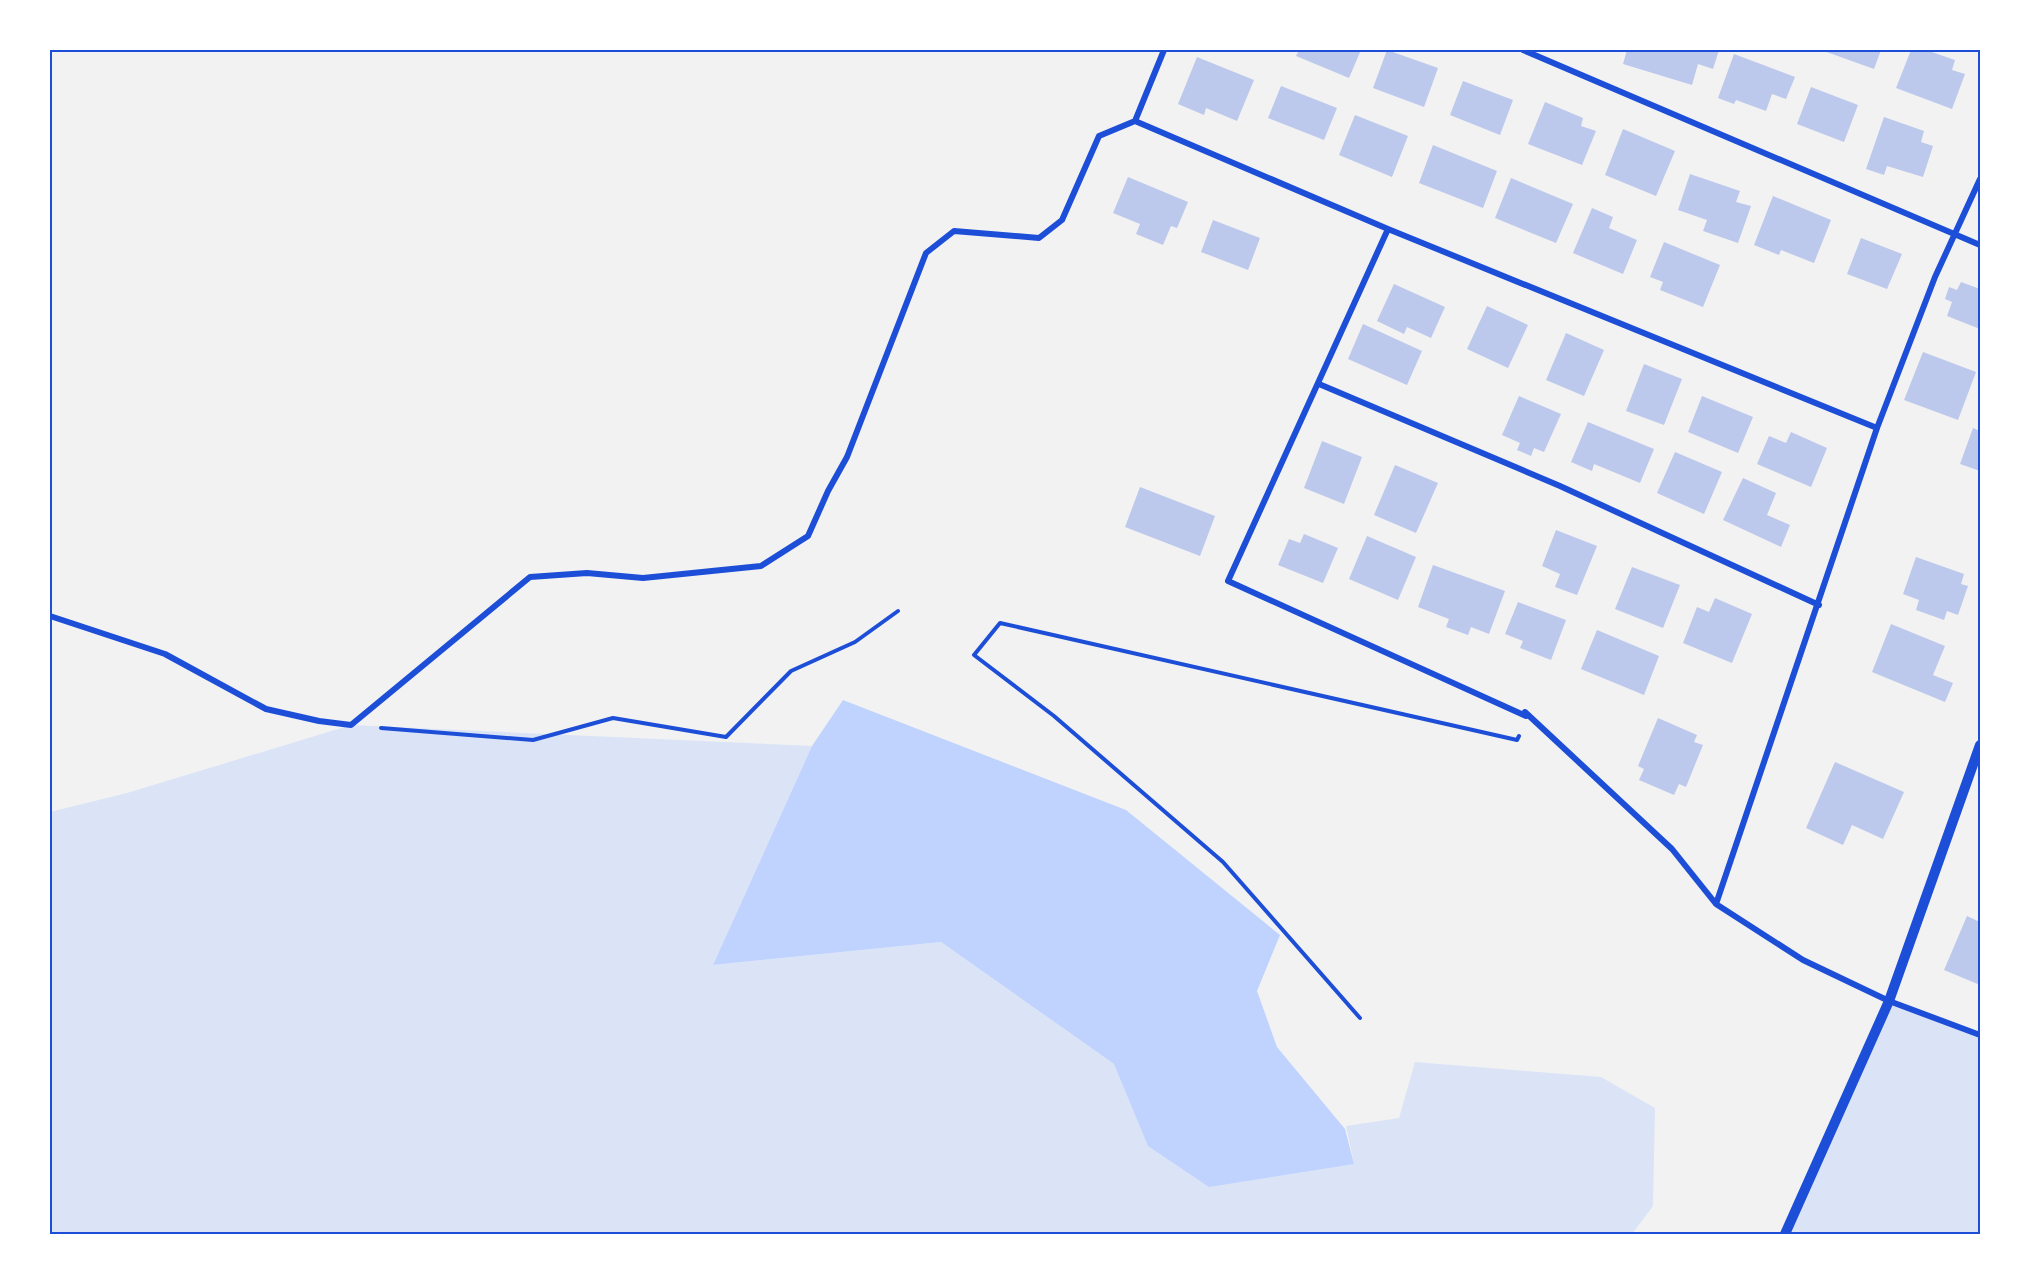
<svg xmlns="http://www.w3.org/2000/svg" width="2030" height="1284" font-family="Georgia,serif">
<rect width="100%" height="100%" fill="#f2f2f2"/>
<path fill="#dbe4f7" d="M351,725L812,746L713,965L941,942L1114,1064L1354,1164L1346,1126L1399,1118L1415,1062L1601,1077L1655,1108L1653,1206L1632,1234H50V812L127,793Z
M1889,1001L1980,1035V1234H1785Z"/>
<path fill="#bfd3fe" d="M843,700L1126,810L1280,935L1257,991L1277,1047L1345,1129L1354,1164L1209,1187L1148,1146L1114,1064L941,942L713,965L812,746Z"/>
<path fill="#bdc9ec" d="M1299,50H1361L1349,78L1296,56Z
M1387,50L1438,68L1424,107L1373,88Z
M1627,50H1719L1713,69L1698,64L1692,85L1623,64Z
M1821,50H1881L1874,69Z
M1911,50H1926L1955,60L1952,70L1965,74L1952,109L1896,88Z
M1734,54L1795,77L1786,99L1772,94L1766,111L1736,100L1734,104L1718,98Z
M1197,57L1254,80L1237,121L1206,108L1204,115L1178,104Z
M1463,81L1513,100L1500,135L1450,115Z
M1281,86L1337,108L1324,140L1268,118Z
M1811,87L1858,105L1844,142L1797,124Z
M1545,102L1583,118L1581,126L1596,131L1582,165L1528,144Z
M1355,115L1408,136L1392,177L1339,155Z
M1884,117L1924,131L1921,142L1933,146L1923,177L1887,166L1884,175L1866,169Z
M1623,129L1675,151L1656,196L1605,175Z
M1433,145L1497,171L1483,208L1419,183Z
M1690,174L1740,191L1736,202L1751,206L1738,243L1703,231L1707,220L1678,210Z
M1128,177L1188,202L1177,228L1171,226L1163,245L1136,234L1140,224L1113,213Z
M1511,178L1573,204L1556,243L1495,218Z
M1773,196L1831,220L1814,263L1781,250L1779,255L1754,245Z
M1592,208L1613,217L1609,228L1637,240L1623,274L1573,253Z
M1213,220L1260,238L1248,270L1201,252Z
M1861,238L1902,254L1887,289L1847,274Z
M1664,242L1720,265L1703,307L1660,290L1663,282L1650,277Z
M1961,282L1980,289V329L1947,316L1952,302L1945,299L1949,287L1957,290Z
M1394,284L1445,307L1431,338L1407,327L1404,334L1377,321Z
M1487,306L1528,325L1508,368L1467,349Z
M1363,324L1422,351L1407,385L1348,359Z
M1566,333L1604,350L1584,396L1546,380Z
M1923,352L1976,372L1958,420L1904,400Z
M1644,364L1682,379L1664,425L1626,411Z
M1519,396L1561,414L1544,452L1534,448L1531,456L1517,450L1520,443L1502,435Z
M1702,396L1753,417L1738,453L1688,432Z
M1588,422L1654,449L1640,483L1594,464L1592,471L1571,462Z
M1973,428L1980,431V471L1960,464Z
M1791,432L1827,448L1811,487L1757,464L1769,436L1786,443Z
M1322,441L1362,457L1344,504L1304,488Z
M1675,452L1722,472L1704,514L1657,493Z
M1395,465L1438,483L1416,533L1374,515Z
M1743,478L1776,493L1767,515L1790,525L1781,547L1723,520Z
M1140,487L1215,516L1200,556L1125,527Z
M1556,530L1597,546L1577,595L1555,587L1560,574L1542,566Z
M1304,534L1338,548L1323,583L1278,565L1289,539L1300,543Z
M1367,536L1416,557L1398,600L1349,579Z
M1916,557L1964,574L1961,584L1968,586L1958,615L1947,611L1944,620L1916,610L1919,600L1903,594Z
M1433,565L1505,591L1489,634L1471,627L1468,635L1446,627L1449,619L1418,607Z
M1632,567L1680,585L1663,628L1615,609Z
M1715,598L1752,614L1732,663L1683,643L1697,607L1709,612Z
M1518,602L1566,620L1551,660L1520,648L1523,641L1505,634Z
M1891,624L1945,646L1933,675L1953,683L1945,702L1872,672Z
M1597,630L1659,656L1644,695L1581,669Z
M1658,718L1697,735L1694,742L1703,745L1686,787L1679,784L1674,795L1639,780L1644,769L1638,766Z
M1835,762L1904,792L1883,839L1852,825L1843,845L1806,828Z
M1967,916L1980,922V985L1944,970Z"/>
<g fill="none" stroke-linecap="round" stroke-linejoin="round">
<path stroke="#1d4ed8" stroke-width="4" d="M381,728L533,740L613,718L726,737L791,671L855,642L898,611
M1360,1018L1223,862L1054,716L974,655L1000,623L1517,740L1519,736"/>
<path stroke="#1d4ed8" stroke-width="6" d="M1523,50L1980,245
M1135,121L1164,50
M1388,229L1877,428
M1319,384L1560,486L1819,605
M50,616L165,654L266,709L319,721L351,725L530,577L587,573L643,578L761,566L808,536L828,491L847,457L926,253L954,231L1039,238L1062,220L1099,136L1135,121L1388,229L1228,581L1526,716L1525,712L1672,849L1716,904L1803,960L1889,1001L1980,1035
M1716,904L1877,428L1935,277L1980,179"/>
<path stroke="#1d4ed8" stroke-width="10" d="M1785,1234L1889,1001L1980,745"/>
</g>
<rect width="2030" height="1284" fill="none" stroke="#ffffff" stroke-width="102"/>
<rect x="51" y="51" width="1928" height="1182" fill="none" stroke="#1d4ed8" stroke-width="2"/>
</svg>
